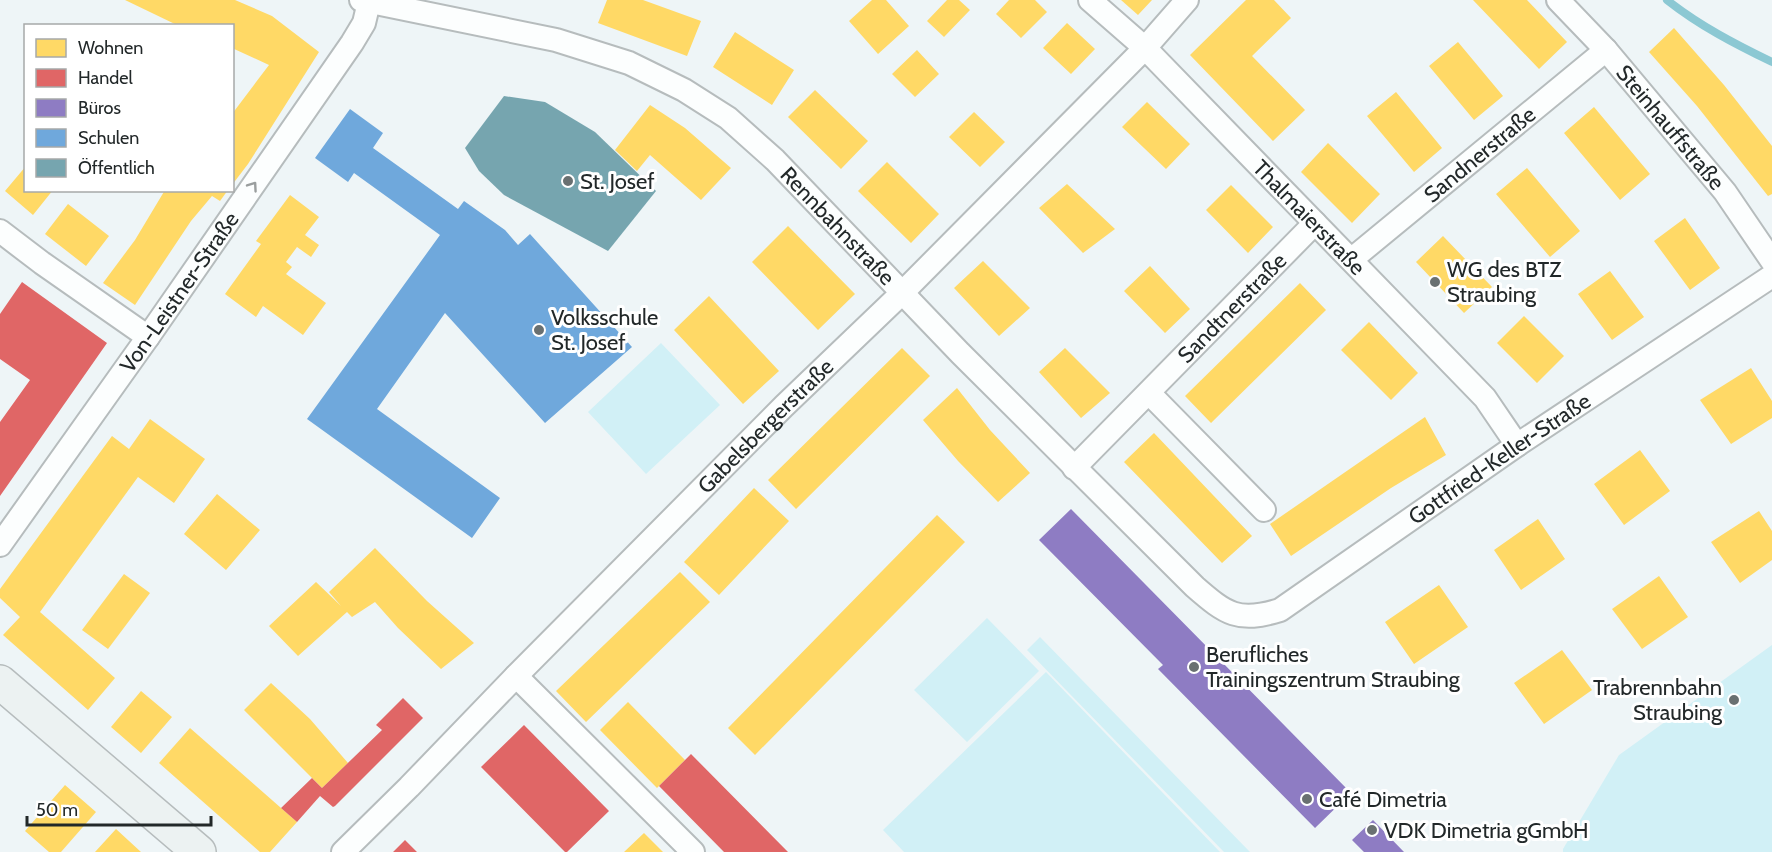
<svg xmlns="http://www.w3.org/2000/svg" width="1772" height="852" font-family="Cabin,sans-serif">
<rect width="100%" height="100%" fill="#eef5f7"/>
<path fill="#d1f0f6" d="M661,343L720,405L646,474L588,412Z
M987,618L1039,671L967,742L914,690Z
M1040,637L1250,852H1224L1027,650Z
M1772,645V852H1563V849L1619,755Z
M1046,672L1220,852H904L883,830Z"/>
<path fill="#ffd966" d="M125,0H235L272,16L319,52L248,164L232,185V114L269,65L232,48V26H179Z
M607,0H643L701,21L687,56L598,23Z
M872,0H886L909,26L878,54L849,21Z
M947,0H959L970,10L944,37L927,21Z
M1009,0H1035L1047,12L1021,38L996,14Z
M1121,0H1152L1138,15Z
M1246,0H1274L1291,18L1252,56L1305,110L1273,141L1190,55Z
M1473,0H1527L1567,42L1539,69Z
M1067,23L1095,49L1071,74L1043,48Z
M1674,28L1724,85L1772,146V194L1768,196L1697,106L1649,52Z
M735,32L794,70L772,105L713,67Z
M1458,42L1503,96L1474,120L1429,66Z
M917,50L939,74L915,97L892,74Z
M815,90L868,141L841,169L788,117Z
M1396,92L1442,148L1414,172L1367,116Z
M1147,102L1190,144L1166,169L1122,127Z
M650,105L685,128L731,168L701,200L650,155L637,171L615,150Z
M1594,107L1650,174L1620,200L1564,133Z
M974,112L1005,142L980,167L949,137Z
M1328,143L1380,194L1352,223L1301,172Z
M887,162L939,214L911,243L858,191Z
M26,166V190H53L33,215L5,191Z
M1527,168L1580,231L1550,257L1496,194Z
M1067,184L1115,229L1083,253L1039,208Z
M1231,185L1273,227L1248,253L1206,210Z
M165,190H228L220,201L212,196L191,221L135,305L103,283L135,240Z
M290,195L319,217L305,235L319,245L311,257L297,247L286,262L292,267L286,274L326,303L303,335L263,306L256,317L225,294L261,244L256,241Z
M68,204L109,236L86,266L45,234Z
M1685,218L1720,268L1690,290L1654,241Z
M788,226L855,294L818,330L752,262Z
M1443,236L1492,287L1464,313L1416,262Z
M983,261L1030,308L999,336L954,288Z
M1150,266L1190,309L1165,333L1124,291Z
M1610,271L1644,317L1612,340L1578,294Z
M1300,283L1326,310L1211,423L1185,396Z
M709,296L779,371L743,404L674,330Z
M1524,316L1564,356L1537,383L1497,343Z
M1369,322L1418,373L1391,400L1341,350Z
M902,348L930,376L796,509L768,480Z
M1065,348L1110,393L1081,418L1039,372Z
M1751,368L1772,401V418L1731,444L1700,400Z
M957,388L990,430L1030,473L998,502L958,461L923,420Z
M1425,417L1446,455L1391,488L1291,556L1270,524Z
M150,419L205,459L174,503L138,477L40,612L115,678L88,710L3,635L20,617L0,598V589L112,436L129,449Z
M1154,433L1252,536L1222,563L1124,462Z
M1640,450L1670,491L1624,525L1594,484Z
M754,488L789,521L719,595L684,562Z
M217,494L260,530L226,570L184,534Z
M1759,511L1772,531V560L1740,583L1711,542Z
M937,515L965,542L755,755L728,728Z
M1538,519L1565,559L1521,590L1494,550Z
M375,548L427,601L474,643L441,669L398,628L375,602L352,617L347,612L298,656L269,626L316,582L341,606L329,592Z
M680,572L710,602L586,722L556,691Z
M124,574L150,593L108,649L82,630Z
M1659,576L1688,617L1642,649L1612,609Z
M1439,585L1468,627L1414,664L1385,622Z
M1562,650L1592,690L1544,724L1514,683Z
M271,683L310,719L348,763L322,788L244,710Z
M141,691L172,717L141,753L111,727Z
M628,702L685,760L657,788L600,730Z
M190,728L297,822L270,852H260L159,763Z
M65,785L96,812L61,852H49L25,831Z
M116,829L141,852H95Z
M644,833L663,852H624Z"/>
<path fill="#e06666" d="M22,282L107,343L0,496V422L30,380L0,359V314Z
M403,698L423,718L335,806L333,807L320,796L297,822L281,808L312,778L322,788L382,730L376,725Z
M524,725L609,811L567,852H565L481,767Z
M691,754L788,852H724L659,786Z
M405,840L417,852H393Z"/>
<path fill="#8e7cc3" d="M1071,509L1351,793L1315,828L1158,669L1163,665L1039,540Z
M1373,820L1404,852H1364L1352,840Z"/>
<path fill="#6fa8dc" d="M350,109L383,133L373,148L458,209L464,201L505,230L518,245L530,234L632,347L545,423L445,313L377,409L500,498L472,538L307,419L440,235L354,173L348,182L315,158Z"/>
<path fill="#76a5af" d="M504,96L545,102L595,132L656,191L608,251L504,195L479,171L465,148Z"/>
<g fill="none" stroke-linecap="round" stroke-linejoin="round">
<path stroke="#8cc8d3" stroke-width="8" d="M1667,0C1700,26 1735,44 1772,62"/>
<g stroke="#b6bcbd" stroke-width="26">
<g id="street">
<path id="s1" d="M361,0L556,40L629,63L684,90L728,118L775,160L960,353L1195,587C1226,614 1238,623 1280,610L1517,445L1772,276"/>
<path id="s2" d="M1090,0L1145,48L1485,398L1517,445"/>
<path id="s3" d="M1558,0L1606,50L1725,192L1772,261"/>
<path d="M0,231L42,263L148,337"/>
<path id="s4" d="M1352,259L1606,50"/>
<path d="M1149,393L1264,510"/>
<path id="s5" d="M1074,468L1315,223"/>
<path id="s6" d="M0,545L148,337L352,43L364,23L369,2"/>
<path d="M516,676L693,852"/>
<path id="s7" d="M343,852L409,787L516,676L784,406L902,293L1145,48L1187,0"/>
</g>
</g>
<g stroke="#b6bcbd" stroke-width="36">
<path id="secondary" d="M0,682L199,852"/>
</g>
<use href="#street" stroke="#fcfefe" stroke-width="22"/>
<use href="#secondary" stroke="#ecf2f2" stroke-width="33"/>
</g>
<defs><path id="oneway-chevron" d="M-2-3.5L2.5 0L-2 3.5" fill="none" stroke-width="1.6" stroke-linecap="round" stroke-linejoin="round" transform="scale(1.5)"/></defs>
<use stroke="#9a9e9e" href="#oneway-chevron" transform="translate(253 186) rotate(-55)"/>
<g fill="#697071" stroke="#fff" stroke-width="2">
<circle cx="568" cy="181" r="6"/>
<circle cx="1435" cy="282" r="6"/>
<circle cx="539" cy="330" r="6"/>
<circle cx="1194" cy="667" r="6"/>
<circle cx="1734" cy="700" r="6"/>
<circle cx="1307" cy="799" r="6"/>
<circle cx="1372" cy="830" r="6"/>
</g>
<g text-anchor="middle" stroke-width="6" stroke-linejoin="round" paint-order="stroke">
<g font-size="22" fill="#222829" stroke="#fff">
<text dy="8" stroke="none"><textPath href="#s3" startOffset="170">Steinhauffstraße</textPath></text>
<text dy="8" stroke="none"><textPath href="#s4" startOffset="165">Sandnerstraße</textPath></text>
<text dy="8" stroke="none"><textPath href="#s2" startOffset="309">Thalmaierstraße</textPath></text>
<text dy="8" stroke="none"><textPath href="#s1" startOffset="543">Rennbahnstraße</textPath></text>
<text dy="8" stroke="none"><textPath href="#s6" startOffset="310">Von-Leistner-Straße</textPath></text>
<text dy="8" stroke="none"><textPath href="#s5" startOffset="225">Sandtnerstraße</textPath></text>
<text dy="8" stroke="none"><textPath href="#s7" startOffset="600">Gabelsbergerstraße</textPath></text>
<text dy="8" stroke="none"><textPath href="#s1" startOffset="1412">Gottfried-Keller-Straße</textPath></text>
</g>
<g font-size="22" fill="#222829" stroke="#fff" text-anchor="start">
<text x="580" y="189">St. Josef</text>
<text x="1447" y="277">WG des BTZ<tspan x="1447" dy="25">Straubing</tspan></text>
<text x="551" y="325">Volksschule<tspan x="551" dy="25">St. Josef</tspan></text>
<text x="1206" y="662">Berufliches<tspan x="1206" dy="25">Trainingszentrum Straubing</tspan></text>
<text x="1722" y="695" text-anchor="end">Trabrennbahn<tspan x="1722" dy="25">Straubing</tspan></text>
<text x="1319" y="807">Café Dimetria</text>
<text x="1384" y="838">VDK Dimetria gGmbH</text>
</g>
</g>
<rect x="24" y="24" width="210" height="168" fill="#ffffff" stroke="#a7a9a9" stroke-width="1.5"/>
<rect x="36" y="39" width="30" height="18" fill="#ffd966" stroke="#a7a9a9" stroke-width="1.5"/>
<text x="78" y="54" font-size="18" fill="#222829">Wohnen</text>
<rect x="36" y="69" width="30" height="18" fill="#e06666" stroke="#a7a9a9" stroke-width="1.5"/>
<text x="78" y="84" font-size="18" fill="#222829">Handel</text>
<rect x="36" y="99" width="30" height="18" fill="#8e7cc3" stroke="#a7a9a9" stroke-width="1.5"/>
<text x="78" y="114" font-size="18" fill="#222829">Büros</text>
<rect x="36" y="129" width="30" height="18" fill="#6fa8dc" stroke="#a7a9a9" stroke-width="1.5"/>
<text x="78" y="144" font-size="18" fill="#222829">Schulen</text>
<rect x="36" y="159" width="30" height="18" fill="#76a5af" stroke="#a7a9a9" stroke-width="1.5"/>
<text x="78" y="174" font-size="18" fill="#222829">Öffentlich</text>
<path d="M27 816v9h184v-9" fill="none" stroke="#222829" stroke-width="3"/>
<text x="36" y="816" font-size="18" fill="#222829" stroke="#ffffff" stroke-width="4.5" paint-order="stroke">50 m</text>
</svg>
